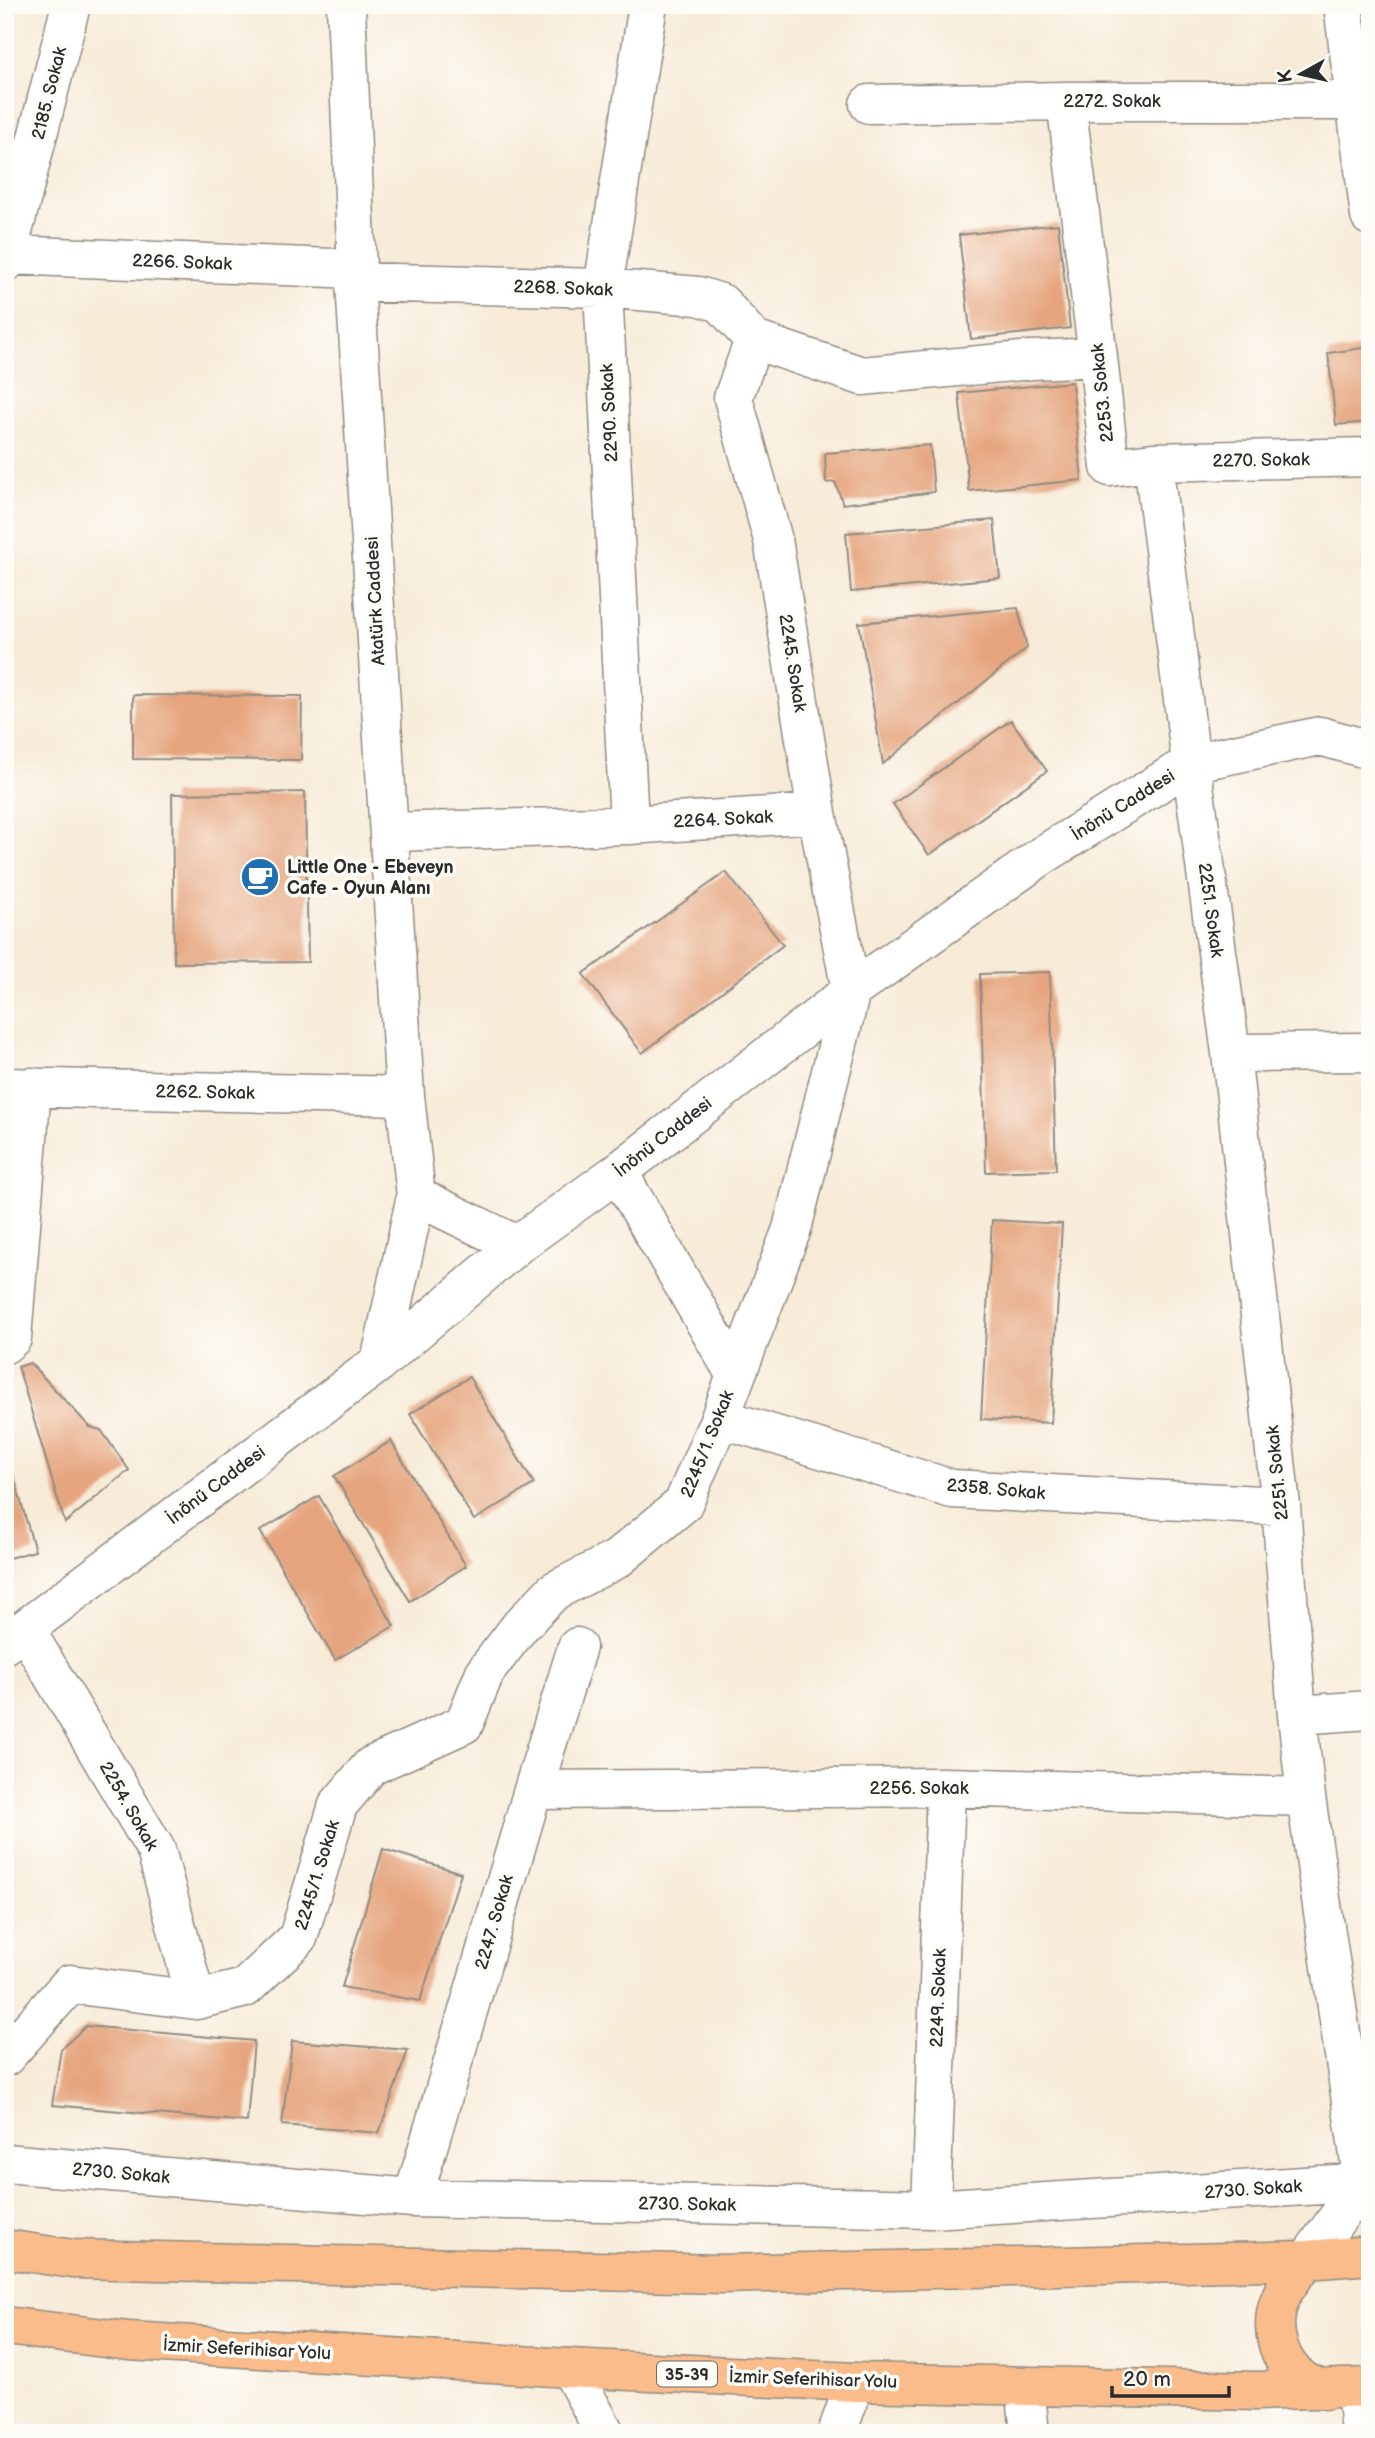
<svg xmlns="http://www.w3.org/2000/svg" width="1375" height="2438" font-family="'Balsamiq Sans',sans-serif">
<rect width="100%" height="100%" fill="#fdfcf7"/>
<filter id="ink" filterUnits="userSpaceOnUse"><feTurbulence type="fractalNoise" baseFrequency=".0143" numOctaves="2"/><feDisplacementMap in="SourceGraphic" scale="14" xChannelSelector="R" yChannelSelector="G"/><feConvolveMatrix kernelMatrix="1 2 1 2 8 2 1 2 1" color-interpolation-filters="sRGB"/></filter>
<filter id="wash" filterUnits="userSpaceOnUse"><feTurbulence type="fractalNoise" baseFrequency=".00686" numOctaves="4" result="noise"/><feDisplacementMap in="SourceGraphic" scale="28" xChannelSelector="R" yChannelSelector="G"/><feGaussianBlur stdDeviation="1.57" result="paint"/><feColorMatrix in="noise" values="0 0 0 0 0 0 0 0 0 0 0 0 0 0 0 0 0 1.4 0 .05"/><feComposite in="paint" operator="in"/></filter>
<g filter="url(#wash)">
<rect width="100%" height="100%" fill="#f7ebd8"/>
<g id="blocks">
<path fill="#e6a57e" d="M1058,224L1070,328L971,339L959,235Z
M1370,347V422L1336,425L1328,353Z
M1072,382L1082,480L969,491L959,393Z
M930,445L934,492L843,504L835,482L826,483L825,453Z
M994,520L1000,578L851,592L846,533Z
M1018,608L1027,648L883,764L859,623Z
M133,695L302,696L301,760L133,759Z
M1011,720L1047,771L929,855L893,804Z
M305,792L308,962L174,963L172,794Z
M726,872L783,945L642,1053L583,974Z
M1050,972L1056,1170L986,1172L980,974Z
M992,1220L1062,1224L1051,1423L981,1419Z
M30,1363L90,1427L101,1430L129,1470L65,1523L18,1367Z
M469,1377L534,1484L474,1520L410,1414Z
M391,1441L466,1566L410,1601L334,1476Z
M5,1445L35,1551L5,1559Z
M319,1496L394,1626L335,1660L260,1531Z
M383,1849L461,1873L420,2001L342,1987Z
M86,2026L254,2041L247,2122L52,2105L61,2049Z
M292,2041L408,2050L379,2133L282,2125Z"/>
</g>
</g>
<g filter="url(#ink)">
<use href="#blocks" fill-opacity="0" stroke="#918b82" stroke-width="2"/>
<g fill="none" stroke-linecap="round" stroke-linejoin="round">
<g stroke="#918b82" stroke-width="41">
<path id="minor" d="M346,5L357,269L355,282L405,1096L416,1196L380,1362
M1343,5L1370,216
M1066,101L1098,357L1110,467L1153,462L1191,763L1231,1053L1281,1506L1297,1715L1306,1797L1363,2183L1370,2208
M869,104L1066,101H1355
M8,255L357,269
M5,263L71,5
M355,282L603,288L698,296L721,303L754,340
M754,340L862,376L1032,360L1098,357
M1153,462L1370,457
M629,825L603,288L648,5
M389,832L629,825L817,813
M1231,1053L1370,1052
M5,1087L405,1096
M618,1172L735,1374
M416,1196L517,1245
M5,1344L12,1338L32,1087
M720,1418L952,1489L1281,1506
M25,1629L156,1850L196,2000
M5,1644L380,1362L517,1245L618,1172L851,991L1043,855L1191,763L1320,736L1370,750
M1297,1715L1370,1710
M533,1790L946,1787L1306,1797
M5,2057L70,1984L196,2000L245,1988L298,1938L338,1805L371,1766L464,1724L485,1672L521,1625L554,1591L617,1559L683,1504L720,1418L792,1229L851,991L817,813L773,540L733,398L754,340
M5,2163L413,2198L931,2209L1370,2182
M413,2198L533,1790L577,1647
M931,2209L946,1787
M1307,2260L1363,2183
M570,2368L605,2433
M1025,2386L1030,2433
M1356,2388L1360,2433
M837,2433L855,2382"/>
</g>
<g stroke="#918b82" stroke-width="41">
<path id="major" d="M5,2249L73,2259L722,2274L1307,2260L1370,2255
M1307,2260C1297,2273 1284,2286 1279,2302C1269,2330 1279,2364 1304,2381C1310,2385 1318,2387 1325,2390
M5,2326L129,2341L570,2368L855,2382L1256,2391L1370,2387"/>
</g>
<use href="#minor" stroke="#fff" stroke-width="38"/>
<use href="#major" stroke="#fabc8b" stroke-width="38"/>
</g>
</g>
<defs>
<g id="cafe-disc" transform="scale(2.0125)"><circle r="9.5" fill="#1f6fb2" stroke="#fdfcf7"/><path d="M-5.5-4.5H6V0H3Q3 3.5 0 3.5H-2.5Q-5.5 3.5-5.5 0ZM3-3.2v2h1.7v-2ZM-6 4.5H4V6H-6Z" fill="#fff"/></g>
</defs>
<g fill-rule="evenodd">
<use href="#cafe-disc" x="260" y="877"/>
</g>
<g text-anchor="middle" stroke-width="7" stroke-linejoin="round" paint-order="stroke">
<rect fill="#fdfcf7" stroke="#6a6a68" stroke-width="2" x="657" y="2361.5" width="60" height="25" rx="5"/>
<g font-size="16" font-weight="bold" fill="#2b2b2b">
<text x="687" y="2380">35-39</text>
</g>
<g font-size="18" fill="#2b2b2b" stroke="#fdfcf7">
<text transform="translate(49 93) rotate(-76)" y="6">2185. Sokak</text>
<text x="1112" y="107">2272. Sokak</text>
<text transform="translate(182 262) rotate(2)" y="6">2266. Sokak</text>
<text transform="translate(563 288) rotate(2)" y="6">2268. Sokak</text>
<text transform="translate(1102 393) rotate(-96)" y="6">2253. Sokak</text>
<text transform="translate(609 413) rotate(-93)" y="6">2290. Sokak</text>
<text transform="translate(1261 460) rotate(-1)" y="6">2270. Sokak</text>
<text transform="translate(375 601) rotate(-93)" y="6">Atatürk Caddesi</text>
<text transform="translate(793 663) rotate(81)" y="6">2245. Sokak</text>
<text transform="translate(1123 805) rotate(-32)" y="6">İnönü Caddesi</text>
<text transform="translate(723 819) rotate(-3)" y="6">2264. Sokak</text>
<text transform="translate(1211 910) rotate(82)" y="6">2251. Sokak</text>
<text transform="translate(205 1092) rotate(1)" y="6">2262. Sokak</text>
<text transform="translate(663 1137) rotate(-38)" y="6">İnönü Caddesi</text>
<text transform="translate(707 1444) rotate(-68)" y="6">2245/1. Sokak</text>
<text transform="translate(1277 1473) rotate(-96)" y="6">2251. Sokak</text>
<text transform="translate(216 1485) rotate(-37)" y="6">İnönü Caddesi</text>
<text transform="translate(996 1489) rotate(5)" y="6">2358. Sokak</text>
<text x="919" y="1794">2256. Sokak</text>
<text transform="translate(129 1806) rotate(60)" y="6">2254. Sokak</text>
<text transform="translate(317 1875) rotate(-73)" y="6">2245/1. Sokak</text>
<text transform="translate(494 1922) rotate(-74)" y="6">2247. Sokak</text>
<text transform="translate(938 1998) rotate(-88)" y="6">2249. Sokak</text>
<text transform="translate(121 2173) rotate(5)" y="6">2730. Sokak</text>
<text transform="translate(1253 2189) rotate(-4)" y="6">2730. Sokak</text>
<text transform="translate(687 2204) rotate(1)" y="6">2730. Sokak</text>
<text transform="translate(247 2349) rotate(3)" y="6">İzmir Seferihisar Yolu</text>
<text transform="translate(813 2379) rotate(2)" y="6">İzmir Seferihisar Yolu</text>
</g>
<g font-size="18" font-weight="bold" fill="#2b2b2b" stroke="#fdfcf7" text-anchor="start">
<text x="287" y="873">Little One - Ebeveyn<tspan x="287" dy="21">Cafe - Oyun Alanı</tspan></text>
</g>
</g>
<rect width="1375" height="2438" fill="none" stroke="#fdfcf7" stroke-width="28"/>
<g transform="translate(1301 74) rotate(262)" stroke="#fdfcf7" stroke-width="5" paint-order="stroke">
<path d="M0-5L12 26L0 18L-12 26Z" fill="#2b2b2b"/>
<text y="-10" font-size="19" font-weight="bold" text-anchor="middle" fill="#2b2b2b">K</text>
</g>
<path d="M1112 2386v10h117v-10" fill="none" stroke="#2b2b2b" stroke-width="3.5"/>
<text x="1123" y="2386" font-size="21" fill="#2b2b2b" stroke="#fdfcf7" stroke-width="5" paint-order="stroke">20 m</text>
</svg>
